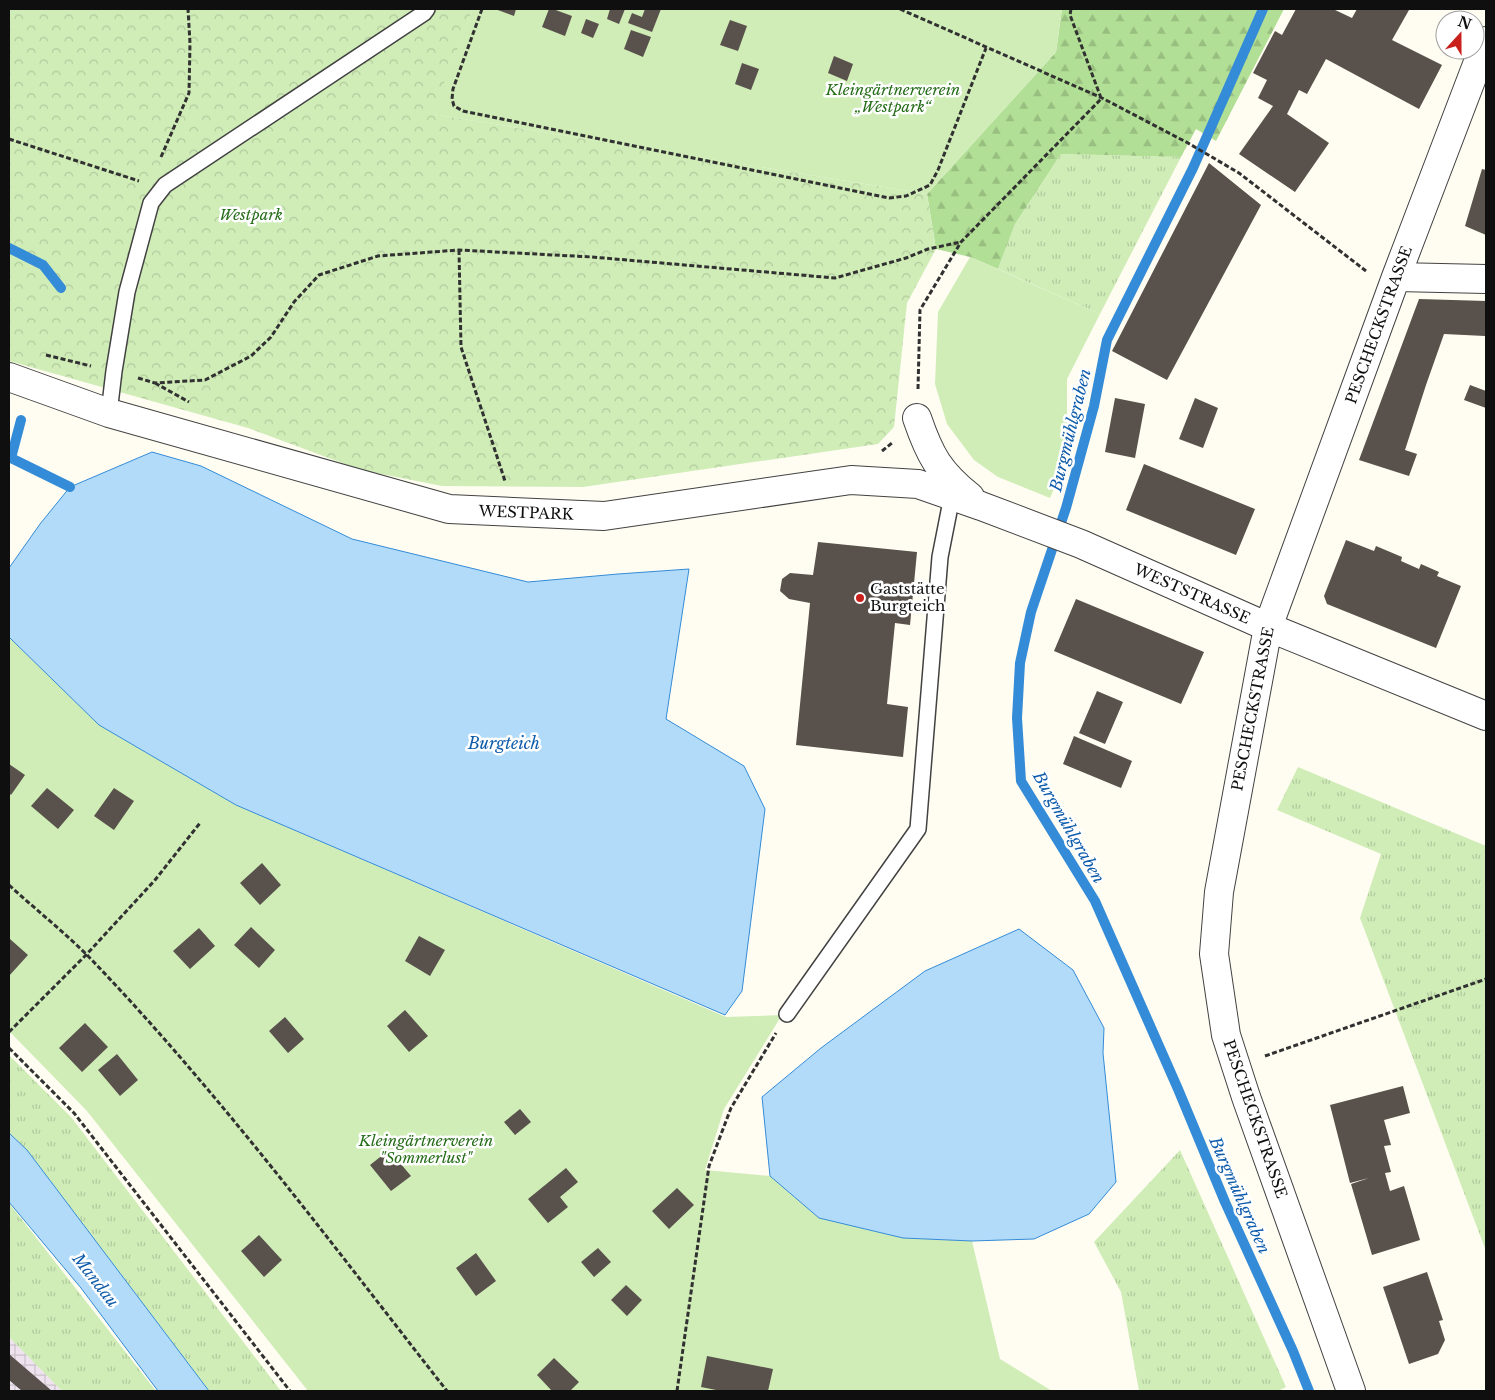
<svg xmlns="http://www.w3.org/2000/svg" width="1495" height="1400" font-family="'Libre Baskerville',serif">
<defs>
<pattern id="industrial-grid" width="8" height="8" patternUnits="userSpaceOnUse" patternTransform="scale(1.25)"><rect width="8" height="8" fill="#eee3ee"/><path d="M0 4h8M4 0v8" fill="none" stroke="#cbc2cb"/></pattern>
<pattern id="grass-tufts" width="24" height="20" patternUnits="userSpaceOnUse" patternTransform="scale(1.25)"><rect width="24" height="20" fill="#d0edb8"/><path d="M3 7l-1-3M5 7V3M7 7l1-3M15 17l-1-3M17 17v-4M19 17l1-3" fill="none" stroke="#b1ca9d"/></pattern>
<pattern id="forest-firs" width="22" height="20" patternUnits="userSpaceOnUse" patternTransform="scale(1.25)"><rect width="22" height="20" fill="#b2df96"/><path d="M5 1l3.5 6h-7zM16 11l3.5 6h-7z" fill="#98be80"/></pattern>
<pattern id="park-crowns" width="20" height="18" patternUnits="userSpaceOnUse" patternTransform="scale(1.25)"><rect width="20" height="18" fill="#d0edb8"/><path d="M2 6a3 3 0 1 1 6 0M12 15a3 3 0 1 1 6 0" fill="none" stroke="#b1ca9d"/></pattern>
</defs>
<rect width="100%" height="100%" fill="#fffdf1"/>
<path fill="url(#industrial-grid)" d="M9,1337L62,1391H9Z"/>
<path fill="url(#grass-tufts)" d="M1061,154L1181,157L1100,314L998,269L1015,224Z
M1298,767L1486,846V1251L1360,918L1381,854L1277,810Z
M9,1055L71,1117L281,1391H209L27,1150L9,1133Z
M1180,1150L1286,1387L1278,1391H1139L1121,1292L1094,1242Z
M9,1203L156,1391H62L9,1337Z"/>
<path fill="url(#forest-firs)" d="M1062,9H1284L1216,141L1196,129L1181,157L1061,154L1015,224L998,269L970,257L936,249L927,194L1056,52Z"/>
<path fill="url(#park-crowns)" d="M9,9H473L433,114L927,194L936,249L907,303L894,427L878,444L583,487L442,486L361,470L248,428L9,361Z"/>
<path fill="#d0edb8" d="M473,9H1062L1056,52L927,194L432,114Z
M970,257L1100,314L1067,379V425L1063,468L1050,498L998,477L974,460L947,424L935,384L938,312Z
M9,637L99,725L236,805L726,1017L782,1015L724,1109L705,1170L770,1176L819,1218L903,1238L972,1241L1000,1359L1052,1391H308L87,1111L9,1031Z"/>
<path fill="#b2dbfa" stroke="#348bd7" d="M152,452L201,466L352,539L528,582L618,574L689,569L666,719L744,766L765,809L742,991L725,1015L236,805L99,725L9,637V568L40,524L70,487Z
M1019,929L1073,970L1104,1028L1103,1053L1116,1182L1089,1214L1034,1239L972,1241L903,1238L819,1218L770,1176L762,1097L821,1048L925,971Z
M9,1133L27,1150L209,1391H158L81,1288L9,1202Z"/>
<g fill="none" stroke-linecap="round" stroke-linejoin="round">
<path stroke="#348bd7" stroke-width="10" d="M1263,9L1193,168L1107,340L1094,406L1066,508L1031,612L1020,663L1017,718L1021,781L1095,901L1178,1089L1225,1202L1293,1351L1309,1391
M9,248L43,265L61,288
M21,420L11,458L70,487"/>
</g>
<path fill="#59514b" d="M495,9H516L514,16Z
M549,9H553L572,16L565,36L542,27Z
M610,9H625L619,24L607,19Z
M645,9H661L652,32L628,23L632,13L642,17Z
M1296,9H1333L1352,18L1357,9H1407L1409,10L1392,40L1442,65L1419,109L1326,59L1307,94L1299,90L1287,114L1329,143L1295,192L1239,154L1273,106L1258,98L1267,80L1253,73L1275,31L1282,35Z
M586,19L599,24L593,38L581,33Z
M730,20L747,26L738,51L720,45Z
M631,30L651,37L643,57L624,49Z
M834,56L853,64L847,81L828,73Z
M742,63L759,69L751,90L735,84Z
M1209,163L1261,205L1167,380L1112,351Z
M1482,169L1486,170V235L1465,226Z
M1419,299L1486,301V327L1485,336L1444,334L1426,385L1405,450L1417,454L1409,476L1359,460Z
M1470,385L1486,391V408L1464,400Z
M1115,398L1145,404L1135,458L1105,452Z
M1195,398L1218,408L1203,448L1179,439Z
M1144,464L1255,509L1236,555L1126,510Z
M1346,540L1374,551L1376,546L1402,557L1401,561L1419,569L1421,564L1439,572L1437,576L1461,586L1436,648L1327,604L1324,596Z
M818,542L917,552L910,625L895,623L887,704L908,707L903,757L796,745L810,603L789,599L780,591L782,579L790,573L813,575Z
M1076,599L1204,652L1181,704L1054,651Z
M1097,691L1123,702L1105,744L1079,733Z
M1074,736L1132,761L1121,788L1063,764Z
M9,764L25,775L11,795L9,793Z
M47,788L74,810L58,829L31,806Z
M114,788L134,801L114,830L94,816Z
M262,863L281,885L260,905L240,883Z
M251,927L275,950L259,968L234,945Z
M199,928L215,946L190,969L173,951Z
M419,936L445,950L430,976L405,961Z
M10,939L28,955L9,976V940Z
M405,1010L428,1036L409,1052L387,1026Z
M285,1017L304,1039L288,1053L269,1031Z
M85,1023L108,1047L82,1072L59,1048Z
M117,1054L138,1080L120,1096L98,1070Z
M1403,1086L1410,1113L1384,1120L1391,1145L1384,1146L1391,1172L1385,1173L1390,1191L1404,1186L1420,1240L1372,1255L1351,1184L1369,1178L1350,1183L1330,1105Z
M520,1109L531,1122L515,1135L504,1122Z
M389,1150L411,1176L391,1191L370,1165Z
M566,1168L578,1182L560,1197L568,1207L548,1223L528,1199Z
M677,1188L694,1205L669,1229L652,1211Z
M259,1235L282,1260L264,1277L241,1251Z
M598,1248L611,1262L594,1277L581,1262Z
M476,1253L496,1281L476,1296L456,1268Z
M1427,1272L1443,1320L1439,1321L1445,1340L1438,1354L1409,1364L1383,1287Z
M626,1285L642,1300L627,1316L611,1300Z
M9,1354L52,1391H22L9,1380Z
M707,1356L773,1369L768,1391H721L701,1387Z
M554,1358L579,1382L570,1391H552L537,1375Z"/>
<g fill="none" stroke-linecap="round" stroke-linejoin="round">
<g stroke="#424242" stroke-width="18">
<path id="lane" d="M109,413L114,371L127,292L151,203L165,185L424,13L427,9
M787,1014L918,829L940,557L952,496"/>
</g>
<g stroke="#424242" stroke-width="30">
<path id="street" d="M1396,277L1486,279
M9,377L109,413L449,509L604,516L851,480L918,484L981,506L1081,544L1268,627L1486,716
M917,418C930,456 939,472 970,497
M1351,1391L1246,1097L1226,1035L1214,954L1219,892L1268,627L1396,277L1486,41"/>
</g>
<path stroke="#313131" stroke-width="3" stroke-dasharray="5 2.5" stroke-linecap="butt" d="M482,9L453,89L452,99L454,106L463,111L889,198L906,196L930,185L938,170L986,48
M900,9L1102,98L1188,143L1239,173L1366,271
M1071,9L1070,15L1101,98
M9,139L139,181
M161,157L189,93L190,43L188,9
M459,250L461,347L505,481
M46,355L91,366
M138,378L155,383L205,380L251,356L271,337L294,302L319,275L378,256L459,250L592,257L835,278L906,258L928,249L961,242
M155,383L189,402
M918,389L920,310L961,242L1102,98
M882,451L892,443
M9,885C35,909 63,931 88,956C219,1092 331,1243 447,1391
M9,1032L86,955L155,880L200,823
M9,1048L74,1113L290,1391
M1265,1056L1486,979
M677,1391L709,1166L731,1108L776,1033"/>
<use href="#lane" stroke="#fff" stroke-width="15"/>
<use href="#street" stroke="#fff" stroke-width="28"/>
</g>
<circle fill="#ca201c" stroke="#fff" stroke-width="2" cx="860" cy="598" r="5"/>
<g text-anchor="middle" stroke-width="5" stroke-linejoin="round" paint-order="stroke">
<g font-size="15" font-style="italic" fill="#266d1a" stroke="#fff">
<text x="893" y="95">Kleingärtnerverein<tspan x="893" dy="17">„Westpark“</tspan></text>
<text x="251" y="220">Westpark</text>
<text x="426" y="1146">Kleingärtnerverein<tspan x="426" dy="17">"Sommerlust"</tspan></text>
</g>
<g font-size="15" fill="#0f0f0f" stroke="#fff">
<text transform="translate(1379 325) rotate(-70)" y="5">PESCHECKSTRASSE</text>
<text transform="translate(526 513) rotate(2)" y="5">WESTPARK</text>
<text transform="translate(1192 594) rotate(24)" y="5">WESTSTRASSE</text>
<text transform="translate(1253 709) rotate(-79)" y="5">PESCHECKSTRASSE</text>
<text transform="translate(1255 1119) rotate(71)" y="5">PESCHECKSTRASSE</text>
</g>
<g font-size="15" fill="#0f0f0f" stroke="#fff" text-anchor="start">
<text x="870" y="594">Gaststätte<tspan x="870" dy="17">Burgteich</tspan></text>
</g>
<g font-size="16" font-style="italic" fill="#0f5cab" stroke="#fff">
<text transform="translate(1070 430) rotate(-76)" y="6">Burgmühlgraben</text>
<text x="504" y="749">Burgteich</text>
<text transform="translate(1069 827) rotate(60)" y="6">Burgmühlgraben</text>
<text transform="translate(1240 1195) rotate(66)" y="6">Burgmühlgraben</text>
<text transform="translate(96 1280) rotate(52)" y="6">Mandau</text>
</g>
</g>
<rect width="1495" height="1400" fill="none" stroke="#0f0f0f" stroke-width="20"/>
<g transform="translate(1460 35) rotate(21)"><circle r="24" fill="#ffffff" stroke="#9f9f9f"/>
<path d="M0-4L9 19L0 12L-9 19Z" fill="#ca201c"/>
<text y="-8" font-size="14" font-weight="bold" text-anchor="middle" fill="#0f0f0f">N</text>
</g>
</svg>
